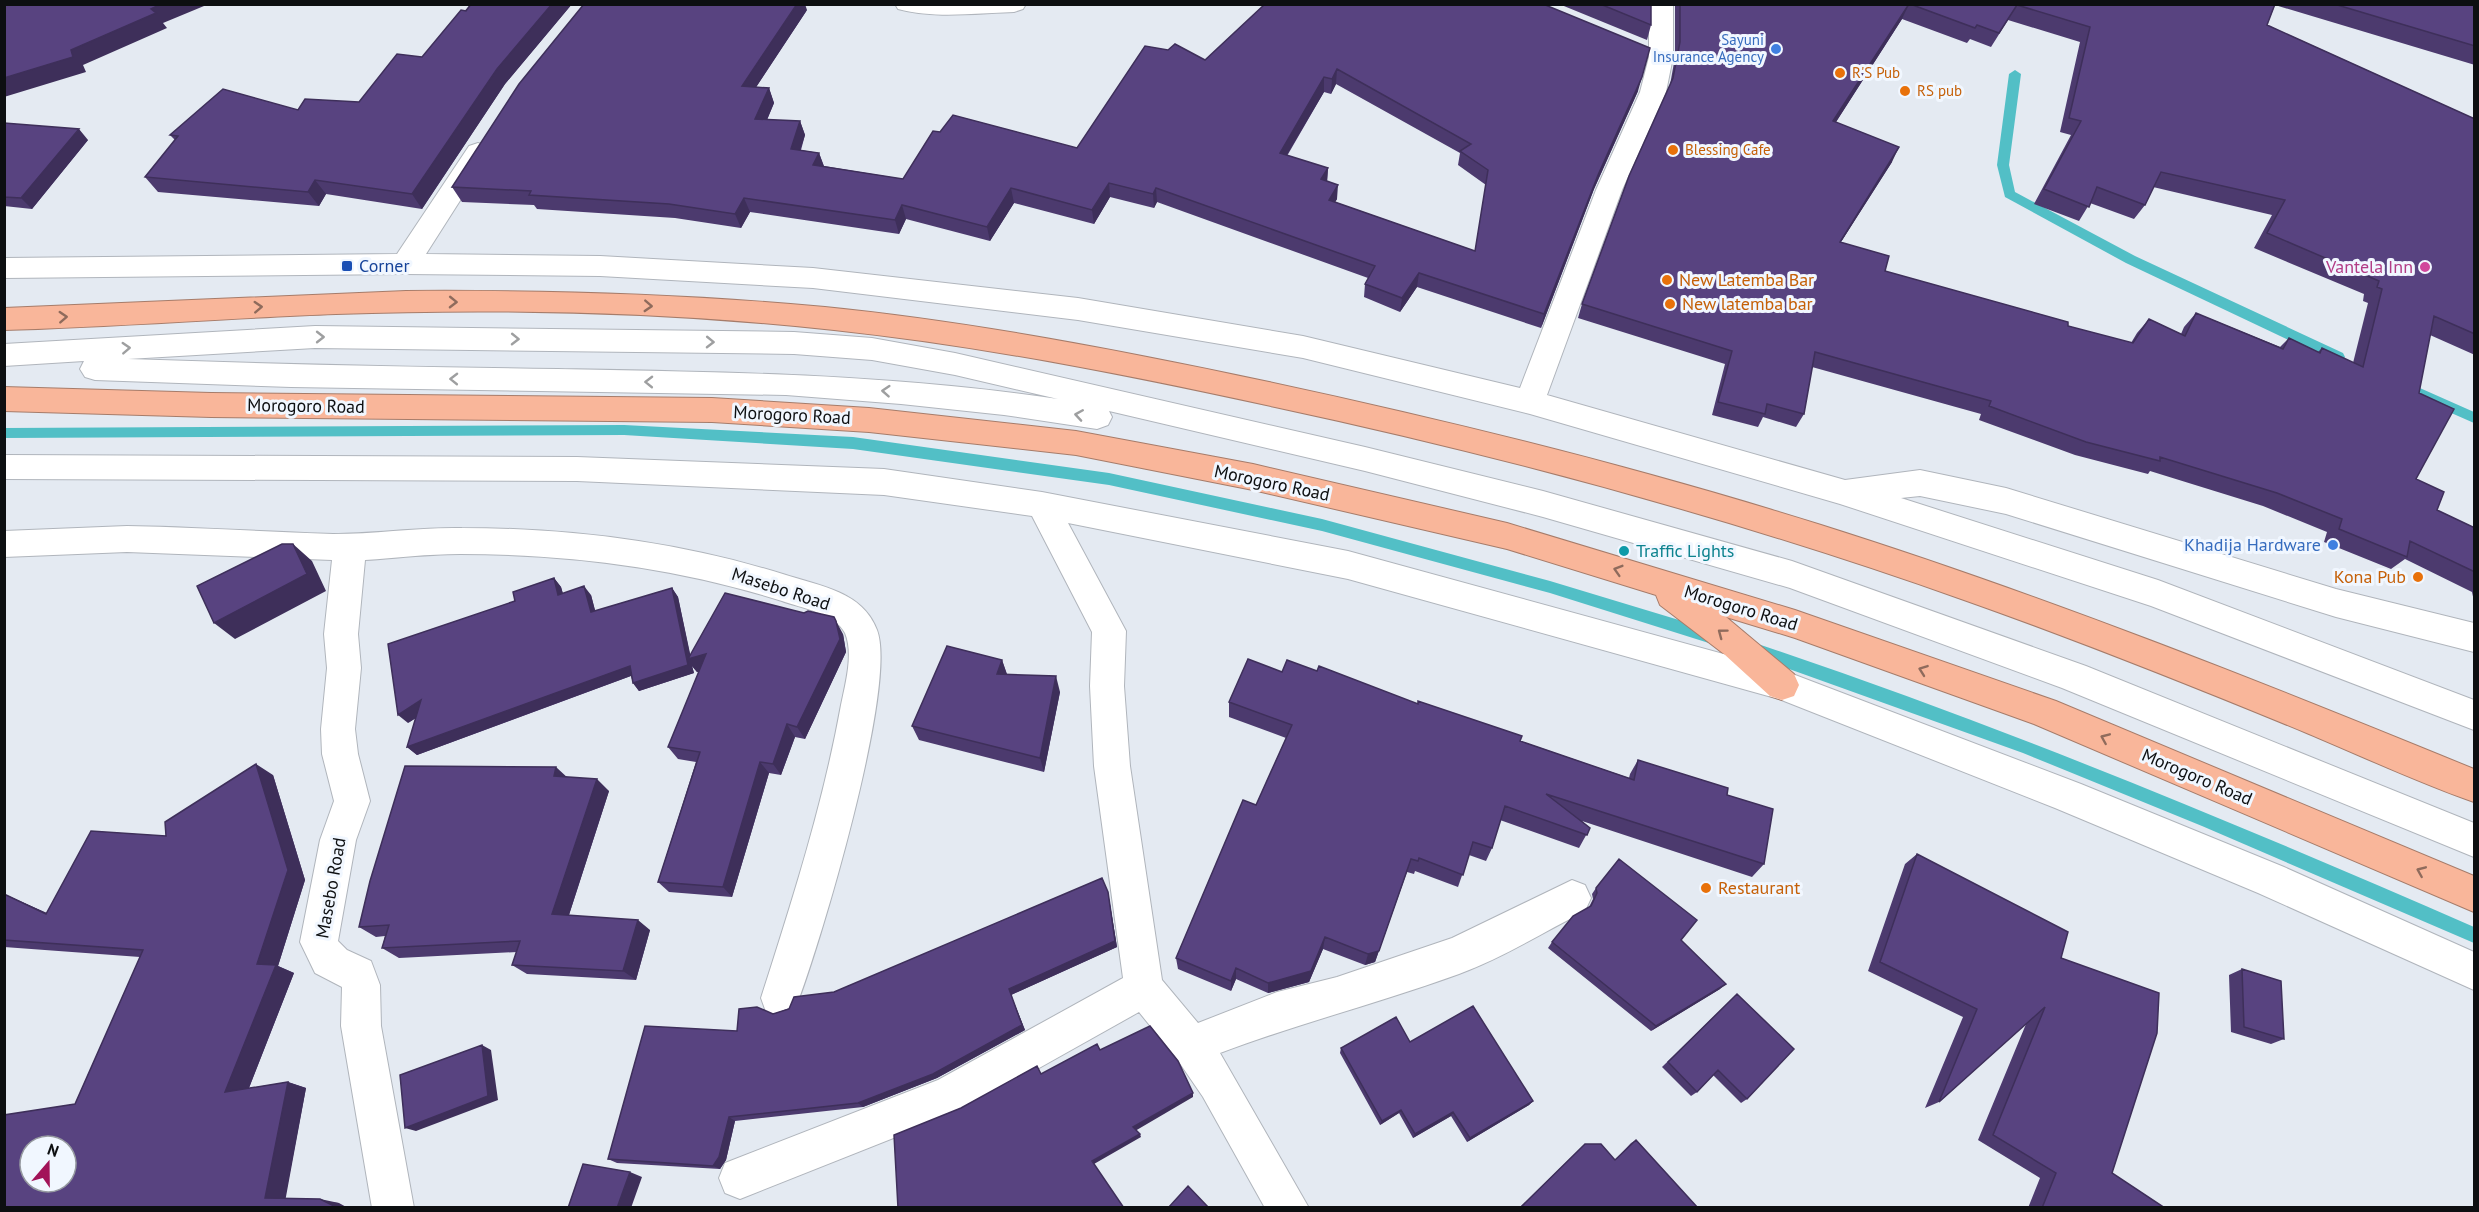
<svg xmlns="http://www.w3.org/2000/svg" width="2479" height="1212" font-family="'PT Sans',sans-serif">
<rect width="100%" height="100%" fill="#e4eaf2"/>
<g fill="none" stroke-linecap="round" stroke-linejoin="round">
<path fill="#52bfc6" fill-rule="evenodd" d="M2015,70L2021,74L2009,165L2015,192L2135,256L2343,353L2345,357L2343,361H2333L2126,263L2005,197L1997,165L2009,74Z
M2404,381L2474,412V423L2399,390L2397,386Z
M624,425L853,437L1109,473L1322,519L1550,581L1712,630L1717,632L1720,637L1717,642L1712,644L1550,593L1322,531L1109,485L853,449L624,435L4,438V428Z
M1755,643C2000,725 2238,824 2474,927V943L2202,826L2023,753L1750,655L1747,650L1750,645Z"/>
<g stroke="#b0b5bc" stroke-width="2">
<path id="minor" d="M895,4H1026L1023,9L1014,12C977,13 935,19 898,9Z
M1649,4H1673V57L1666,92L1622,190L1547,395L1845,480L1920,470L2006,488L2336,589L2474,623V652L2336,617L2006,514L1920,496L1901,498L2158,580L2474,700V730L2151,606L1840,504L1530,414L1303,358L1078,320L813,288L600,276L405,274L4,278V258L397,254L469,146L478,143L487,146L491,152L426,254L600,256L813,268L1078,298L1303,336L1520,388L1596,190L1640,92L1649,57Z
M315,326L794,332L872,338L955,353L1365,447L1543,491L1792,561L2086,666L2474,823V857L2062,688L1790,588L1543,517L1365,471L1109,411L1112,417L1108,425L1097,429L1004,415L901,404L786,395L291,387L95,380L85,377L80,369L84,361L4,366V344ZM315,348L794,354L872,360L955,375L1058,399C890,374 728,372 558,369C415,367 272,364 128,359Z
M4,455L577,457L884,469L1042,492L1348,551L1782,670L2081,784L2284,867L2474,952V990L2258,893L2055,808L1779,699L1348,579L1068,523L1126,631L1124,686L1130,766L1162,980L1198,1023L1277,992L1337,977L1452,938L1572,880L1585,885L1591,898L1585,911C1544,932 1502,958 1459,974C1380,1003 1299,1023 1220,1053L1309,1208H1265L1203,1097L1177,1059L1139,1012L964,1110L740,1199L725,1193L719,1178L725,1163L938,1080L1123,978L1094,766L1090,686L1092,632L1032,516L884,495L577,481L4,479Z
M127,526C196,527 264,532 333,534C376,534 419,527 462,528C572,528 680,542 786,575C821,586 863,592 877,630C898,685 819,950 794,1012L780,1017L766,1012L761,998C792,901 823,805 841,705C845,685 854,654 845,633C835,613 801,608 782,601C678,568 569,554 460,554C428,554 396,558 365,560L358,634L361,668L355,729L358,754L370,801L356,840L338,941L347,950L371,961L380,985L381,1026L414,1208H372L341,1026L342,987L315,973L300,942L320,840L334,801L322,754L321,729L327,668L324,634L332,560L127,552L4,557V531Z"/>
</g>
<g stroke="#a67c6a" stroke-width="2">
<path id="highway" d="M406,291C546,290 686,294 825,307C974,322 1123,351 1269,382C1455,422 1640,468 1821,525C2043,595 2259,681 2474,769V802C2419,783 2364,757 2309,734C2195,687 2080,641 1964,600C1739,520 1508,457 1275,407C1129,375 983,346 834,330C670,312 502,308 336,314C226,318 115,327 4,330V308Z
M4,387L211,393L712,398L869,408L1076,431L1253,464L1507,523L1795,610L2056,701L2474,876V912L2034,724L1795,638L1726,617L1794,674L1799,685L1794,696L1782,700L1770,696L1724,654L1660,605L1656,595L1507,549L1253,490L1076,455L869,432L712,422L211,417L4,411Z"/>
</g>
<use href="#minor" fill="#fff" fill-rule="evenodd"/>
<use href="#highway" fill="#f9b69a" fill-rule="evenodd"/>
</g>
<path fill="#4c3a6e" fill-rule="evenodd" d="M471,4H572L505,84L422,209L326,194L319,206L158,192L145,177L175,140L170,135L298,110L359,102L422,57Z
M1559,4H1651V25L1647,40Z
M1675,4H2475V65L2275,5L2267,25L2475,119V355L2430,335L2419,393L2416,479L2437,510L2475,528V606L2472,592L2405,559L2391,569L2324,542L2327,532L2263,506L2150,471L2148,474L2075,455L1979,420L1981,414L1812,367L1804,414L1796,427L1763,417L1758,427L1712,415L1725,364L1578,318L1582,304L1670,85L1675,57ZM1902,19L1967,43L1970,39L1991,47L2008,20L2080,42L2060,132L2071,135L2034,204L2079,221L2090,203L2134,219L2145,205L2153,187L2272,215L2254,248L2364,294L2363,301L2368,303L2353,363L2322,348L2318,352L2289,338L2280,347L2196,313L2184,327L2181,334L2149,319L2137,333L2131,343L2068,326L1885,271L1841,242L1892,162L1836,122Z
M807,10L756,87L769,88L774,103L767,120L800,121L805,135L801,150L819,153L824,166L903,179L940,132L1077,148L1205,60L1638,91L1594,189L1541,328L1417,287L1400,312L1364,297L1365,284L1368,278L1157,202L1154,208L1110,197L1094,224L1014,203L990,241L906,219L899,234L750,212L741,228L675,218L537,209L534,205L462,202L452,187ZM1336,84L1460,153L1458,165L1486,185L1475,251L1335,202L1337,199L1327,181L1328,168L1287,156L1324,92L1331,94Z
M4,123L88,140L32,209L4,206Z
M554,578L561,587L563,594L591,595L595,611L672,588L678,597L690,655L843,634L846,652L805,739L795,737L781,775L769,773L732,897L669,892L658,882L696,762L678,759L668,747L699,672H697L692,666L694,673L639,691L633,683L631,676L417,755L407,747L416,718L408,723L515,601Z
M1002,660L1007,674L1060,692L1044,772L919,740L912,726Z
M1317,671L1418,704L1520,741L1629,778L1630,774L1638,760L1727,795L1764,864L1752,877L1582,821L1590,828L1579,848L1500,820L1492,848L1486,861L1469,855L1458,887L1415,871L1414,874L1407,872L1375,962L1365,965L1323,949L1309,982L1268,993L1236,979L1231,991L1178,969L1176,958L1256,805L1286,738L1229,717V702L1282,672Z
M273,775L305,880L278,966L294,973L249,1088L288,1082L306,1088L285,1198L339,1203L4,1208L75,1104L140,957L4,947V894L47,913L166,836Z
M567,777L609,791L569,915L650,930L636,980L527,974L512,965L517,952L399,958L382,948L385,936L376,937L359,927Z
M1917,854L2061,958L2112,1173L2165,1208H2028L2040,1178L1978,1140L2026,1024L1939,1102L1925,1108L1963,1017L1868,971L1905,864Z
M1596,888L1681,940L1720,989L1651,1031L1548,948L1552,942L1589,907L1593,899L1592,894Z
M1108,892L1117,947L1011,995L1025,1030L937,1078L863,1107L735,1121L726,1160L720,1169L617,1163L608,1159L737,1031L773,1014Z
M2242,969L2284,1039L2271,1044L2231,1032L2229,975Z
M1737,994L1747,1099L1741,1103L1713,1075L1697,1092L1691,1096L1662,1067Z
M1410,1042L1533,1101L1529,1105L1467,1142L1451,1116L1413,1138L1399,1113L1380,1125L1340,1053L1341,1048Z
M1636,1140L1698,1208H1519L1585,1144L1615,1160L1631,1143Z"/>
<path fill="#3e2f5a" d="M161,4H203L204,6L163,23L167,28L83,65L86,72L4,97V78L71,50L151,9Z
M552,4H572L505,84L422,209L412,194L497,69Z
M797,4H805L807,10L747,101L742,86Z
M1909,4L1902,19L1827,136L1833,121Z
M1337,69L1336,84L1331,94L1332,79Z
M1324,77V92L1279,168L1280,153Z
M1642,77L1638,91L1594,189L1541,328L1544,314L1598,175Z
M769,88L774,103L761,134L755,119Z
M800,121L805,135L796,163L791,149Z
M79,129L88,140L32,209L21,198Z
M1899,147L1892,162L1832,256L1840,242Z
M819,153L824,167L813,165Z
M1328,168L1327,183L1321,179Z
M315,180L326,194L319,206L308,192Z
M1109,183L1110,197L1094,224L1092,210Z
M1338,185L1337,199L1328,214L1329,200Z
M1011,188L1014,203L990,241L987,227Z
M1156,188L1157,202L1154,208L1153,194Z
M744,198L750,212L741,228L735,214Z
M902,205L906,219L899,234L895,220Z
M1419,273L1417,287L1400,312L1402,298Z
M293,544L312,561L326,591L235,639L214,623Z
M554,578L561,587L566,604L558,595Z
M584,586L591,595L598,621L591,612Z
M672,588L678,597L691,658L706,654L716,667L697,672L692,666L694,673L639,691L633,683Z
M836,621L843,634L846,652L805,739L797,727Z
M1002,660L1007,675L997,674Z
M630,666L636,674L417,755L407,747Z
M1056,676L1060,692L1044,772L1040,758Z
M421,700L431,708L408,723L398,715Z
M787,724L795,737L781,775L773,764Z
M760,762L769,773L732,897L723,887Z
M256,764L273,775L305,880L278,966L294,973L245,1098L225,1092L257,964Z
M556,767L569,779L554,776Z
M597,779L609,791L566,924L552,914Z
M1411,859L1375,962L1365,965L1368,954Z
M1108,892L1117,947L1011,995L1025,1030L937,1078L863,1107L858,1103L1009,989Z
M4,894L68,923L46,914Z
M638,920L650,930L636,980L623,971Z
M1325,937L1323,949L1309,982L1268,993V983Z
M1236,968V979L1231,991V981Z
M1726,984L1720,989L1651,1031L1656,1026Z
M482,1045L491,1050L498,1100L416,1131L405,1128Z
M288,1082L306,1088L285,1202L265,1198Z
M1193,1093V1097L1135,1131L1133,1127Z
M1533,1101L1529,1105L1467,1142L1470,1138Z
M1401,1110L1399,1113L1380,1125L1382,1121Z
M1453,1112L1451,1116L1413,1138L1415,1134Z
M729,1117L735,1121L726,1160L720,1169L713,1166Z
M1140,1134L1141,1137L1094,1164L1092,1161Z
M630,1172L642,1177L631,1208H617Z
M320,1199L339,1203L348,1208H338Z"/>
<path fill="#584380" stroke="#3e2f5a" stroke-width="1.5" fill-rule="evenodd" d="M4,4H161L151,9L156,13L71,50L73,57L4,78Z
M471,4H552L497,69L412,194L315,180L308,192L145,177L178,136L170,135L223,89L298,110L305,99L359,102L397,54L422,57L461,10L466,11Z
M584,4H797L742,86L769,88L755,119L800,121L791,149L819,153L813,165L903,179L933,131L940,132L953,115L1077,148L1145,46L1168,50L1175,44L1205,60L1265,4H1543L1650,48L1642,77L1598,175L1544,314L1419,273L1402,298L1365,284L1375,266L1156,188L1153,194L1109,183L1092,210L1011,188L987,227L902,205L895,220L744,198L735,214L669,204L529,195L531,191L452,187L519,84ZM1337,69L1471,144L1460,151L1488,170L1475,251L1329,200L1338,185L1321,179L1328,168L1280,153L1324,77L1332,79Z
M1600,4H1651V25Z
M1680,4H1909L1833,121L1899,147L1840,242L1889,256L1885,271L2068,322V326L2133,343L2149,319L2185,336L2196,313L2283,349L2289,338L2320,353L2322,348L2363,367L2382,289L2377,287L2379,281L2267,233L2285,200L2161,172L2145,205L2097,187L2089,207L2044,189L2081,121L2069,118L2090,27L2017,5L1999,33L1977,25L1975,28L1910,4H2275L2267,25L2475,119V334L2434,316L2419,393L2454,409L2416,479L2444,492L2437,510L2475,528V572L2410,541L2407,557L2339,529L2342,519L2277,493L2160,457V461L2086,442L1989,406L1991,401L1815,352L1804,414L1767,404L1765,414L1718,402L1732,351L1582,304L1629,176L1673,78L1680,42Z
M2334,4H2475V46Z
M4,123L79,129L21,198L4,197Z
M282,544H293L307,574L214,623L197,586Z
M554,578L558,595L584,586L591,612L672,588L688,665L633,683L630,666L407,747L421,700L398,715L388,644L515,601L513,592Z
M725,593L804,613L808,611L834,617L836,621L840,639L797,727L787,724L773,764L760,762L723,887L658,882L700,752L668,747L706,654L688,659Z
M947,646L1002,660L997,674L1056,676L1040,758L912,726Z
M1248,659L1282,672L1287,660L1317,671L1319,666L1418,704V701L1522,736L1520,741L1634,780L1638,760L1728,788L1727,795L1773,809L1764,864L1546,794L1590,828L1587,835L1505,806L1492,848L1473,842L1463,875L1419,858L1418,861L1411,859L1379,951L1368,954L1325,937L1311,971L1268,983L1236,968L1231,981L1176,958L1243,800L1256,805L1292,725L1229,702Z
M256,764L288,870L257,964L276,965L225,1092L288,1082L265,1198L320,1199L338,1208H4V1115L75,1104L143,950L4,940V894L46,914L91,831L166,836L165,822ZM30,1146H66V1182H30Z
M405,766L556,767L554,776L597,779L552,914L638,920L623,971L512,965L520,941L382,948L389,925L359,927L370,881Z
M1917,854L2068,932L2061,958L2159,993L2157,1033L2112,1173L2165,1208H2042L2056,1173L1993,1135L2045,1007L1939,1102L1977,1009L1880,962Z
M1619,859L1697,920L1681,940L1726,984L1656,1026L1552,942L1573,916L1591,906L1597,893L1596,888Z
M1102,878L1108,892L1115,941L1009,989L1022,1025L933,1074L858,1103L729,1117L719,1157L713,1166L608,1159L645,1026L737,1031L739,1009L757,1007L773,1014L789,1009L794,997L834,992Z
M2242,969L2281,981L2284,1039L2244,1027Z
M1737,994L1794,1049L1747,1099L1718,1070L1697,1092L1668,1062Z
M1473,1006L1533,1101L1470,1138L1453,1112L1415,1134L1401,1110L1382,1121L1341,1048L1396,1017L1410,1042Z
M1150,1026L1178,1061L1193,1093L1133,1127L1140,1134L1092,1161L1124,1208H898L894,1135L961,1108L1037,1066L1041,1074L1097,1044L1100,1050Z
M482,1045L488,1096L405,1128L400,1075Z
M1636,1140L1698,1208H1520L1585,1144H1601L1615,1160Z
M583,1164L630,1172L617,1208H568Z
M1188,1186L1209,1208H1168Z"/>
<defs><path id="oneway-chevron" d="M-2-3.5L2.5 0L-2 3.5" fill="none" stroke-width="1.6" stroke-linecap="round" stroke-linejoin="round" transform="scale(1.5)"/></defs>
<g stroke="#8f6b5c">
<use href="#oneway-chevron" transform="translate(453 302) rotate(1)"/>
<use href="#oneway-chevron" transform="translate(648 306) rotate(3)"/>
<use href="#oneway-chevron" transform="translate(258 307) rotate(-3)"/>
<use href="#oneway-chevron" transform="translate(63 317) rotate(-3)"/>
<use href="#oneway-chevron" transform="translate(1618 570) rotate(-163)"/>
<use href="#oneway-chevron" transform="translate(1722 633) rotate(-143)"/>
<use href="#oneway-chevron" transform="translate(1923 670) rotate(-160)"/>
<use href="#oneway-chevron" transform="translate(2105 738) rotate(-157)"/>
<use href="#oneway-chevron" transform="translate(2421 871) rotate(-157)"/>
</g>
<g stroke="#9e9fa0">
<use href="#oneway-chevron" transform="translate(320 337)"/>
<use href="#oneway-chevron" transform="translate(515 339) rotate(1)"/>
<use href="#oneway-chevron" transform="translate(710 342) rotate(1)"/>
<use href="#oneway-chevron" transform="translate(126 348) rotate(-3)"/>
<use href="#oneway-chevron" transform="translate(454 379) rotate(-179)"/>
<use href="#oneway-chevron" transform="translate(649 382) rotate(-179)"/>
<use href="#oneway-chevron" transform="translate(886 391) rotate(-176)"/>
<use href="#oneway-chevron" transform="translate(1079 415) rotate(-171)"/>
</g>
<g fill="#3f7fe0" stroke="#f1f7ff" stroke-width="2">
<circle cx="1776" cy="49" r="6"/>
<circle cx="2333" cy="545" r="6"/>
</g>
<g fill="#e8710a" stroke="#f1f7ff" stroke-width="2">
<circle cx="1840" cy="73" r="6"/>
<circle cx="1905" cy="91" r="6"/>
<circle cx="1673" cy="150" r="6"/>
<circle cx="1667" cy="280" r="6"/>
<circle cx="1670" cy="304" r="6"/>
<circle cx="2418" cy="577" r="6"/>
<circle cx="1706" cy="888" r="6"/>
</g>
<rect fill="#1a4fb4" stroke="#f1f7ff" stroke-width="2" x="341" y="260" width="12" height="12" rx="3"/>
<circle fill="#d1479c" stroke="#f1f7ff" stroke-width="2" cx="2425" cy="267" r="6"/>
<circle fill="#0f9aa8" stroke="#f1f7ff" stroke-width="2" cx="1624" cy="551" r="6"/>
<g text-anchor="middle" stroke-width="6" stroke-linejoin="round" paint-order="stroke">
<g font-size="15" fill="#366cbe" stroke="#f1f7ff" text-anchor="end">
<text x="1764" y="45">Sayuni<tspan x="1764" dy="17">Insurance Agency</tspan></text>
</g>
<g font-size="15" fill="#c56008" stroke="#f1f7ff" text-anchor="start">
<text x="1852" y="78">R'S Pub</text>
<text x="1917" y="96">RS pub</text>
<text x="1685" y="155">Blessing Cafe</text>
</g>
<g font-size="18" fill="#164399" stroke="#f1f7ff" text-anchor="start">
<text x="359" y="272">Corner</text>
</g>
<g font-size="18" fill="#b23c85" stroke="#f1f7ff" text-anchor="end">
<text x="2413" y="273">Vantela Inn</text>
</g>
<g font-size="18" fill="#c56008" stroke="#f1f7ff" text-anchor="start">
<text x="1679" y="286">New Latemba Bar</text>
<text x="1682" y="310">New latemba bar</text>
<text x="2406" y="583" text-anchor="end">Kona Pub</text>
<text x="1718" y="894">Restaurant</text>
</g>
<g font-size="18" fill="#0d0f11" stroke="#f1f7ff">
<text transform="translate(306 406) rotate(1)" y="6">Morogoro Road</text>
<text transform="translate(792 415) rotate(3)" y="6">Morogoro Road</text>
<text transform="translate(1272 483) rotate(12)" y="6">Morogoro Road</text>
<text transform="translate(781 589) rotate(18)" y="6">Masebo Road</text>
<text transform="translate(1741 608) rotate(17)" y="6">Morogoro Road</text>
<text transform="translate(2197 777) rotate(23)" y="6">Morogoro Road</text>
<text transform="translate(331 888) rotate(-80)" y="6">Masebo Road</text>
</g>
<g font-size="18" fill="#366cbe" stroke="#f1f7ff" text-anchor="end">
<text x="2321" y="551">Khadija Hardware</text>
</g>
<g font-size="18" fill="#0d838f" stroke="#f1f7ff" text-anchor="start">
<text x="1636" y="557">Traffic Lights</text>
</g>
</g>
<rect width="2479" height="1212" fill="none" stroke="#0d0f11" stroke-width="12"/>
<g transform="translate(48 1164) rotate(20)"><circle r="28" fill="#f1f7ff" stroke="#969aa0" stroke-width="1.5"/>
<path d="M0-4.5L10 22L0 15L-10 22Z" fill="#a21358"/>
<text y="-9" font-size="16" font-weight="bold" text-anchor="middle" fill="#0d0f11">N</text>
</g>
</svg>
